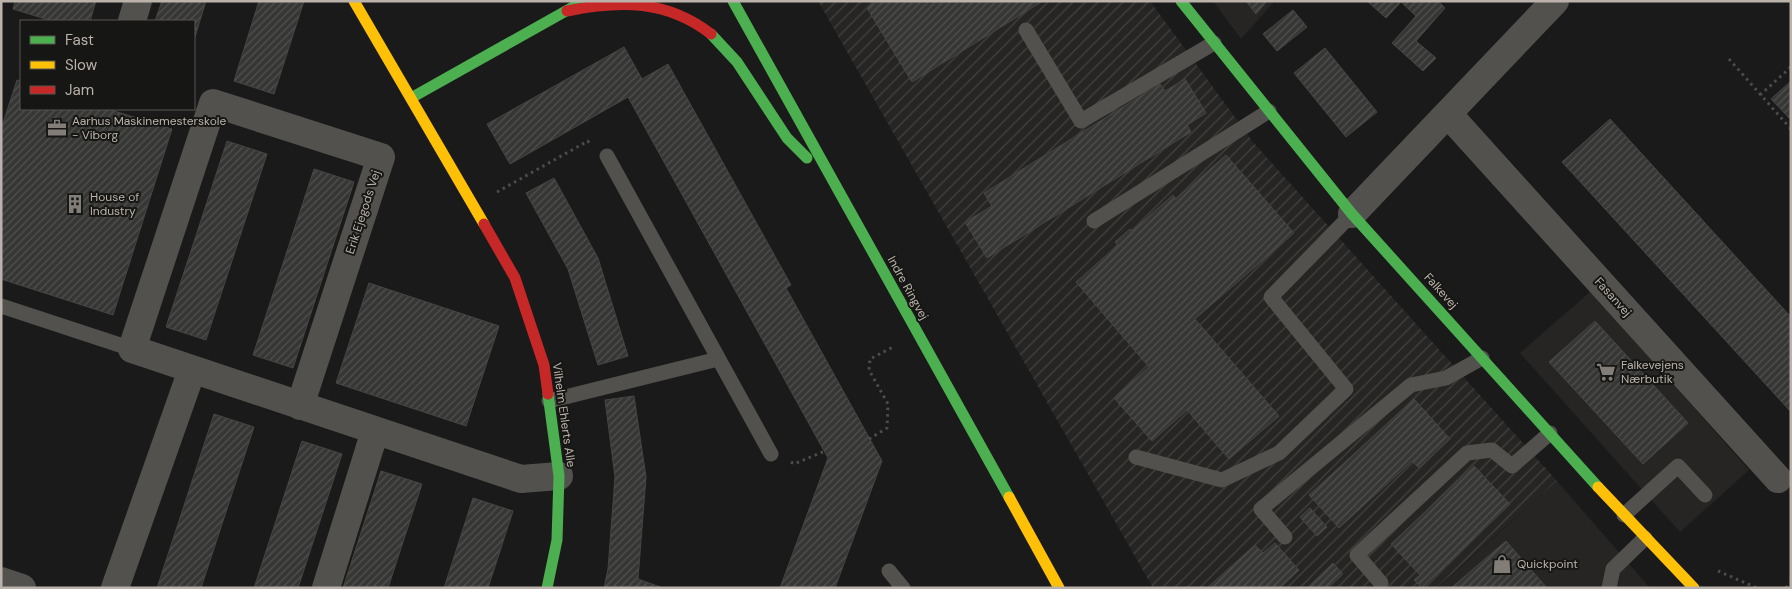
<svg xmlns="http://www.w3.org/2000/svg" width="1792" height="589" font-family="'DM Sans',sans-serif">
<defs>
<pattern id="industrial-furrows" width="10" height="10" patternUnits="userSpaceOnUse" patternTransform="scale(1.25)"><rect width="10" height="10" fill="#262524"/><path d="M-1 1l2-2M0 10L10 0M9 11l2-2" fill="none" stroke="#444241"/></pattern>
<pattern id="building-hatch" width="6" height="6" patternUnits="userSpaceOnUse" patternTransform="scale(1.25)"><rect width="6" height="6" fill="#363635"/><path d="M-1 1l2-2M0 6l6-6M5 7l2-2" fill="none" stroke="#515150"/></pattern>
</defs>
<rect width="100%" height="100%" fill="#1a1a1a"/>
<path fill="#262524" d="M1213,1H1275L1241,39Z
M1591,291L1749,470L1680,532L1520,353Z
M1557,481L1650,588H1437Z"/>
<path fill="url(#industrial-furrows)" d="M818,1H1150L1253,142L1557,481L1436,588H1153Z"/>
<path fill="url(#building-hatch)" stroke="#464542" d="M15,1H96L90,21H52L13,9Z
M162,1H206L194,40V21H155Z
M259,1H304L274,94L234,81Z
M877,1H1043L912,82L867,8Z
M1246,1H1267L1256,14Z
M1367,1H1438L1445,8L1416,41L1436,58L1423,71L1392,43L1416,16L1401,2L1386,18Z
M1293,10L1307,27L1277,51L1263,34Z
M624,47L642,79L668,64L791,285L786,288L882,461L835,588H780L828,458L628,97L510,164L487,124Z
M1325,48L1377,112L1346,137L1294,73Z
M1185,79L1206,113L1187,125L1191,132L987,258L965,222L992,206L984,193L1160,84L1165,91Z
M17,80L21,81V109H108L172,129L113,315L1,279V129Z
M1791,81V120L1771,99Z
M1610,119L1791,317V412L1562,162Z
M227,141L267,154L206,340L166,327Z
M1226,155L1294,233L1195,319L1279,416L1229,459L1187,410L1152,441L1114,398L1149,367L1076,282L1118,245L1115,242L1130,229L1132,231L1173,195L1176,199Z
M314,169L354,182L293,368L253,355Z
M554,178L598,258L628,356L598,365L568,269L526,193Z
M369,283L499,326L466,426L336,383Z
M1595,321L1688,423L1643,464L1549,362Z
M634,396L646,477L638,579L663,588H604L608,569L615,477L605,400Z
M1414,399L1450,439L1419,468L1412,461L1339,528L1309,495Z
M214,414L254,427L201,588H157Z
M302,441L342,454L298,588H254Z
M1474,466L1510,504L1422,588L1414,580L1420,575L1391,544Z
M381,471L422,484L388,588H343Z
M473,498L513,511L488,588H444Z
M1310,508L1327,527L1317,536L1300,517Z
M1506,541L1547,588H1451Z
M1275,543L1299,570L1280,588H1207L1255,545L1263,553Z
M1333,563L1343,574L1328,588H1307Z"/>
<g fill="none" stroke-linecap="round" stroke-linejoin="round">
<path stroke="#4e4c4a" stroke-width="3" stroke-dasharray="2.5 4" stroke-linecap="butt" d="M1729,59L1791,129
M1760,95L1791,67
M497,192L588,141L589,144
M869,439L887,428L888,404L869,370L870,359L893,347
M791,462L794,464L825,451
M1718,571L1757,588
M1786,588L1791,582"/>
<path stroke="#53514e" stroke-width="15" d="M1026,30L1081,121L1214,43
M607,156L771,454
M1094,221L1269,111
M1,306L132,349
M549,401L718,359
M1136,457L1222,480L1279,453L1346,389L1271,297L1352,214
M1624,515L1678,466L1705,495
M1285,537L1261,509L1411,385L1446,378L1482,358
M889,571L903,588
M1381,583L1357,555L1467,453L1492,450L1512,466L1550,433
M1609,588L1613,569L1645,538"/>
<path stroke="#53514e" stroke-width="28" d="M132,21L138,1
M1448,114L1778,479
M1352,214L1555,1
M300,406L381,157L213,103L132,349L521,479L559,476
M1,581L22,588
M115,588L192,370
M326,588L375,431"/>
<path stroke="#4caf50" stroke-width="11" d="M733,1L1009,497
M1181,1L1352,214L1598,487
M711,34L737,62L787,138L807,158
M411,98L582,2
M547,588L557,540L559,476L548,394"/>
<path stroke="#ffc107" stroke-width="11" d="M354,1L484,224
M1598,487L1694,588
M1009,497L1059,588"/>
<path stroke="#c62828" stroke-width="11" d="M567,11C621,0 667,0 711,34
M484,224L515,278L544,365L548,394"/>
</g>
<defs>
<g id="office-bare" transform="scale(1.5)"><path d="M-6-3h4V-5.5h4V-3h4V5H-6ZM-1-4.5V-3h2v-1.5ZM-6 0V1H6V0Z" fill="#837d78" stroke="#161614" stroke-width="2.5" paint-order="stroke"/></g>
<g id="building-bare" transform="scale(1.5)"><path d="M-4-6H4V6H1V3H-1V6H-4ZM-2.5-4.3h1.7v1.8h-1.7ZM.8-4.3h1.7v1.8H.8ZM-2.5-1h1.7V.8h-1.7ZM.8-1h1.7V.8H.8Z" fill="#837d78" stroke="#161614" stroke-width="2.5" paint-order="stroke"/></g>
<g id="supermarket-bare" transform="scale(1.5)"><path d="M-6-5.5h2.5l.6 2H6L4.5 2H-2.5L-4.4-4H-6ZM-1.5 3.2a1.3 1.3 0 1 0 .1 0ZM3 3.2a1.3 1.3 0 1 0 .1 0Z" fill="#837d78" stroke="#161614" stroke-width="2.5" paint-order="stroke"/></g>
<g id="shop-bare" transform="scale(1.5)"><path d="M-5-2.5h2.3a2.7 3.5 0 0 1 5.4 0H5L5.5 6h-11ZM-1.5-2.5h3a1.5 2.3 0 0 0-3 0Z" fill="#837d78" stroke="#161614" stroke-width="2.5" paint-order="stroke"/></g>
</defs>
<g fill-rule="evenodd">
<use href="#office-bare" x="57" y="128"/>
<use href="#building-bare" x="75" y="204"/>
<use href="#supermarket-bare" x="1606" y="372"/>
<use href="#shop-bare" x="1502" y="564"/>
</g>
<g text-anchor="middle" stroke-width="4" stroke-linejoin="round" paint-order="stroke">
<g font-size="12" fill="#bbb3ab" stroke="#161614" text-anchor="start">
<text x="72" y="125">Aarhus Maskinemesterskole<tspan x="72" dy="14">- Viborg</tspan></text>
<text x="90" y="201">House of<tspan x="90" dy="14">Industry</tspan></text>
<text x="1621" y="369">Falkevejens<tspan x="1621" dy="14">Nærbutik</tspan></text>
<text x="1517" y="568">Quickpoint</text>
</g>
<g font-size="12" fill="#bbb3ab" stroke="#161614">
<text transform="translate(363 212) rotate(-72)" y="4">Erik Ejegods Vej</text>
<text transform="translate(908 288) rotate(61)" y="4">Indre Ringvej</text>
<text transform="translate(1441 291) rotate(48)" y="4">Falkevej</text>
<text transform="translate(1613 297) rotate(48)" y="4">Fasanvej</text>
<text transform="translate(564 415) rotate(82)" y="4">Vilhelm Ehlerts Alle</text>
</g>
</g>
<rect width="1792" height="589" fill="none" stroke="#bbb3ab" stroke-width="5"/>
<rect x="20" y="20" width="175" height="90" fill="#161614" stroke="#585550"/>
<rect x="30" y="36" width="25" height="8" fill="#4caf50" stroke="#585550"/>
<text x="65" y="45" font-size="15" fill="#bbb3ab">Fast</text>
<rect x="30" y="61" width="25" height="8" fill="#ffc107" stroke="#585550"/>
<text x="65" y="70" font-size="15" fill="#bbb3ab">Slow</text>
<rect x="30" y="86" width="25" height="8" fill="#c62828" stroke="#585550"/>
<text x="65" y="95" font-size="15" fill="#bbb3ab">Jam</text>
</svg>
